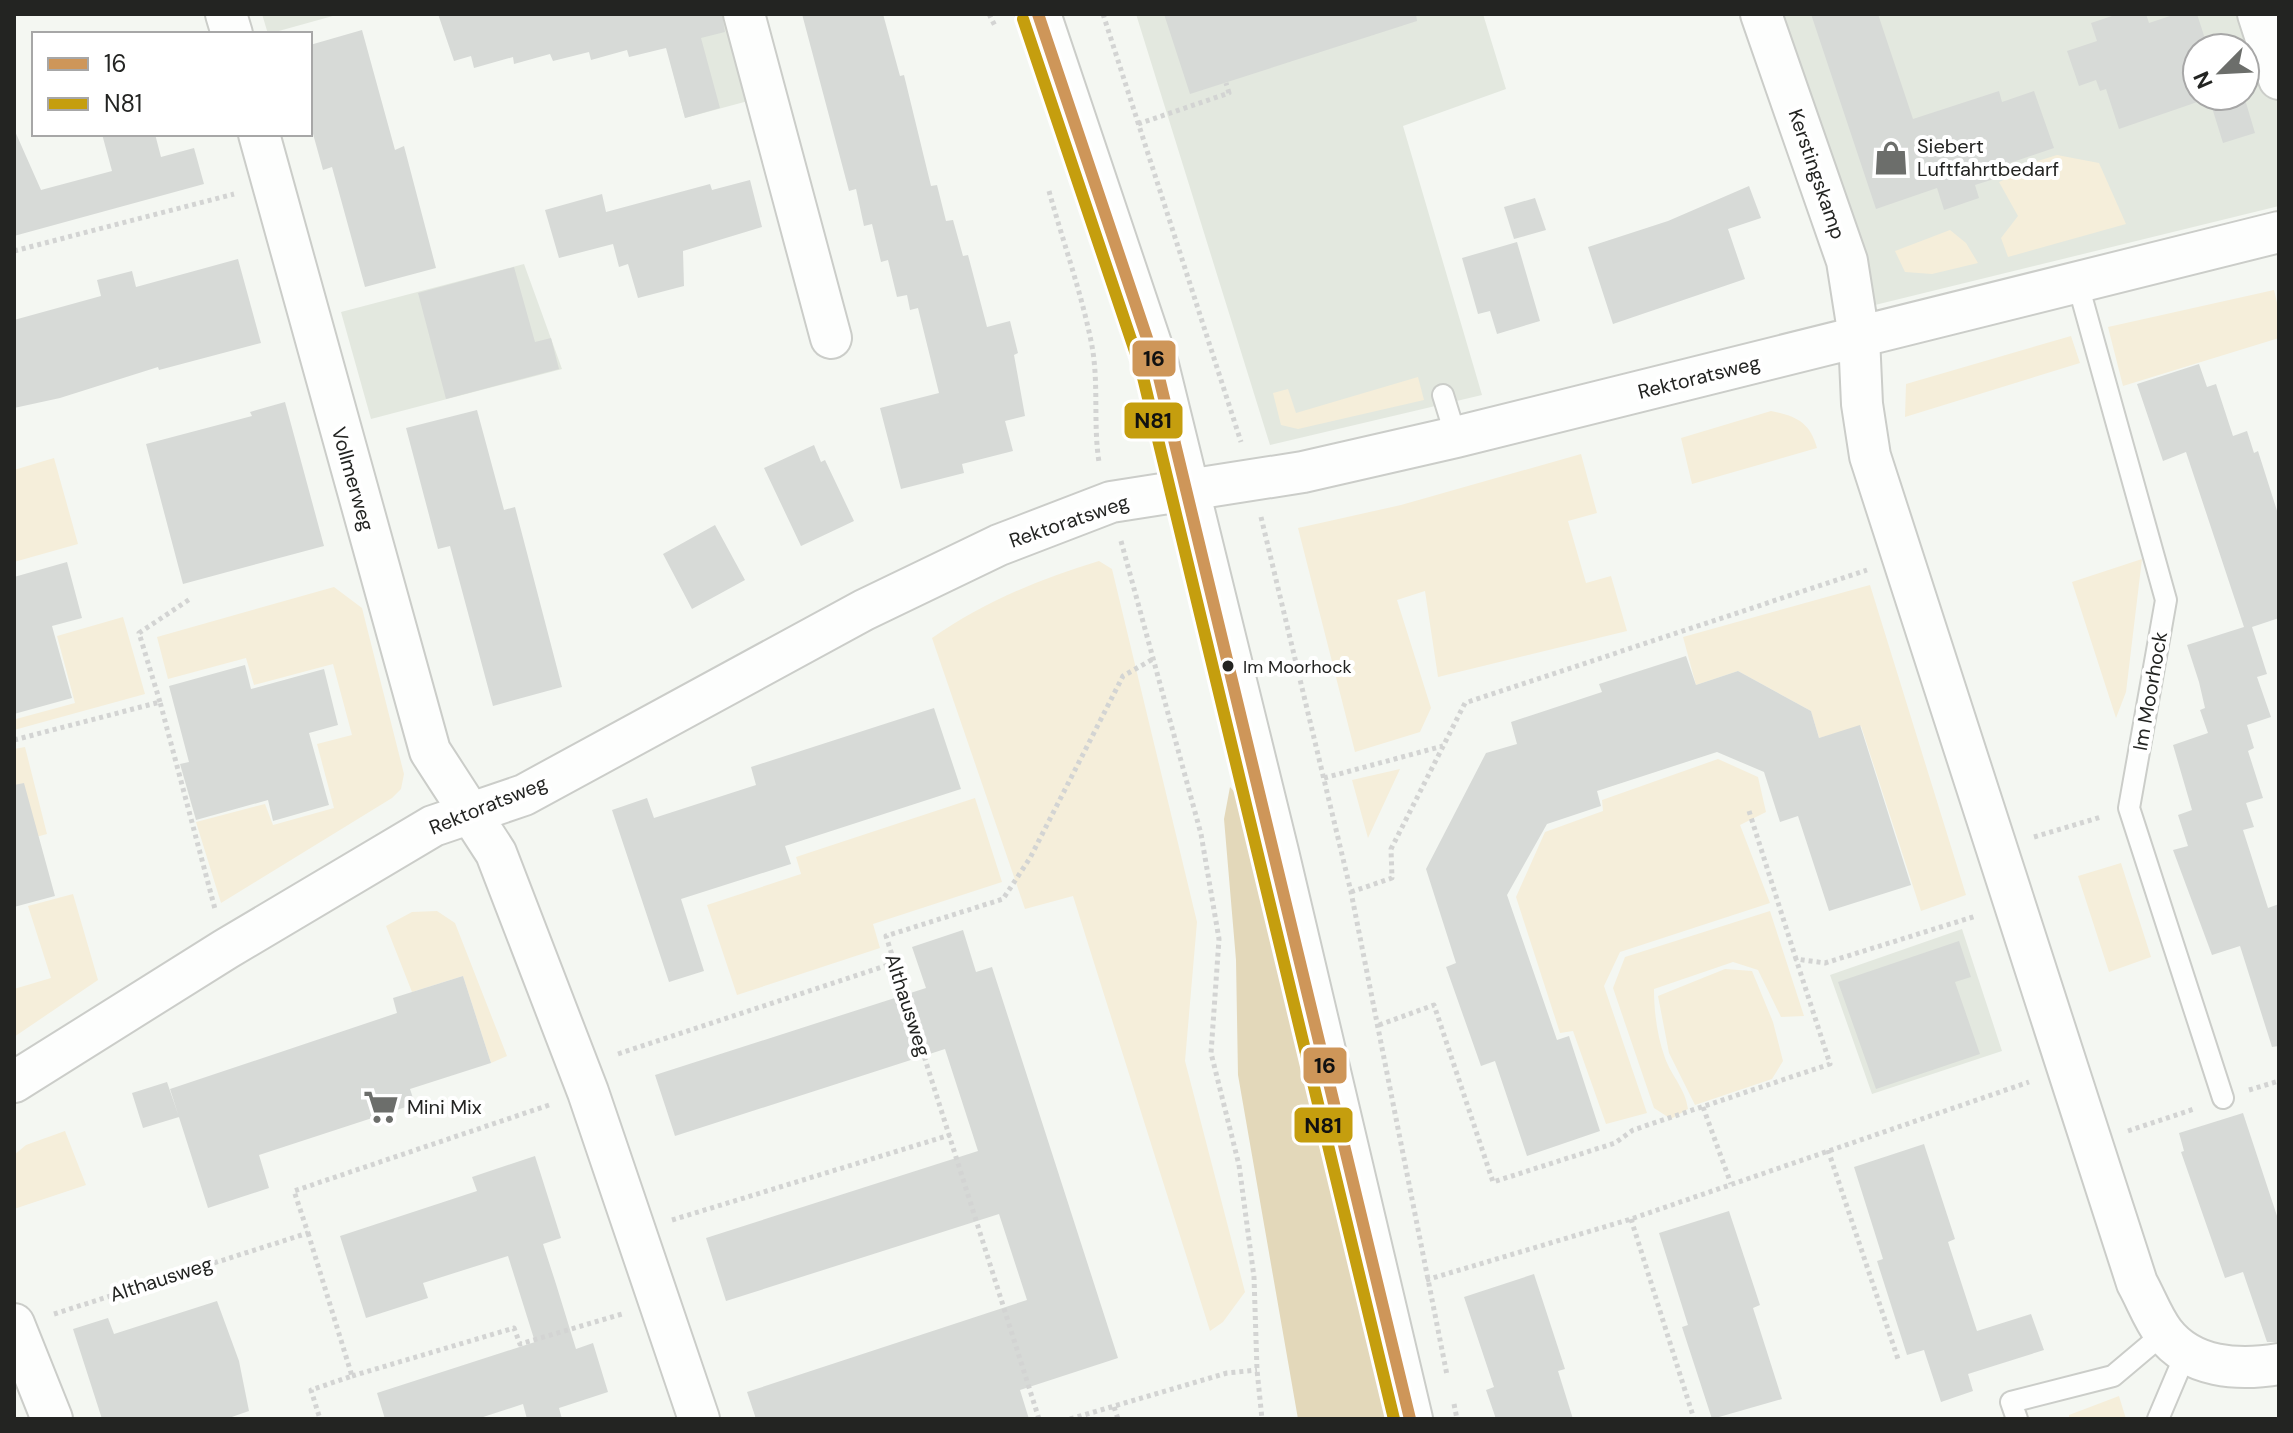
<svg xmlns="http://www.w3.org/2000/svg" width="2293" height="1433" font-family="'DM Sans',sans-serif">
<rect width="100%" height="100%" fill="#f4f7f2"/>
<path fill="#e3e8df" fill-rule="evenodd" d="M262,14H340L268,34Z
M658,14H725L748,101L685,118Z
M1136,14H1483L1506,89L1403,126L1482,395L1270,445Z
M1777,14H2279V206L1875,305ZM2197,48H2245V96H2197Z
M524,264L562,369L371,419L341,312Z
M1962,929L2002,1051L1872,1094L1830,975Z"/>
<path fill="#f5eeda" d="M2057,155L2099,163L2126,224L2008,257L2001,238L2018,216L1999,182L2019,173L2018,167Z
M1950,230L1966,243L1978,263L1932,274L1905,272L1895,251Z
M2274,290L2279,311V338L2123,386L2108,327Z
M2071,336L2080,363L1905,417L1906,384Z
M1418,377L1424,400L1298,429L1281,425L1273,393L1288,389L1296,413Z
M1771,411C1796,416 1810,422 1817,448L1692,484L1681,438Z
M1581,454L1597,513L1568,521L1586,583L1611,576L1627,631L1438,677L1425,591L1397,600L1431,708L1420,732L1355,752L1298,528L1401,505Z
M54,458L78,544L14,562V470Z
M2142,559L2126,692L2116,718L2072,582Z
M1099,561L1112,569L1197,922L1185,1061L1245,1292L1223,1322L1210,1331L1073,896L1025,909L932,638C984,602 1039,579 1099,561Z
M1870,585L1966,895L1921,911L1861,726L1819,738L1811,711L1738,671L1696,685L1683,637Z
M334,587L362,608L404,774L401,789L392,798L221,903L196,822L265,804L273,825L334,808L317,744L352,735L333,664L254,685L246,658L168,679L157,637Z
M123,617L145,694L14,730V715L16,719L75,703L57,636Z
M25,747L47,834L14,843V749Z
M1718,759L1758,777L1766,812L1740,825L1770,903L1620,952L1604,986L1647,1113L1606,1124L1573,1031L1560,1033L1516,897L1545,832L1603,811L1602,800Z
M1400,769L1368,838L1352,780Z
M975,798L1002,882L873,924L880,948L737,995L707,905L801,874L796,857Z
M2121,863L2151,957L2109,972L2078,876Z
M73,894L98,980L14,1037V989L51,978L28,906Z
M437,911L455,923L507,1056L491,1063L463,976L412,992L386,926L412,912Z
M1770,911L1804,1016L1781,1017L1758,970L1733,962L1654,989C1654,1011 1657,1036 1665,1058C1672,1077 1685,1088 1688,1109L1671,1119L1654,1108L1613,988L1625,957Z
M1725,969L1752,971L1773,1022L1783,1061L1772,1079L1695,1105L1669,1053L1658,996Z
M65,1131L86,1185L14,1209V1155L26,1145Z
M2119,1396L2126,1419H2069V1415Z"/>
<path fill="#e3d8ba" d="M1230,787L1246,805L1388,1419H1298L1238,1075L1236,960L1224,819Z"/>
<path fill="#d7dad7" d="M438,14H722L725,32L701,38L720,108L685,118L666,48L629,57L627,50L591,60L589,52L553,61L550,54L514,64L513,57L474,68L471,56L454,61Z
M802,14H883L900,76L904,75L931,186L937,185L946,221L953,220L963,256L968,255L987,327L1010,321L1018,353L1014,355L1025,416L1005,421L1013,451L962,464L964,473L901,489L880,408L939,393L918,308L910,310L907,295L897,297L888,260L881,262L872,224L864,226L856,189L849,191Z
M1164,14H1416L1417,21L1190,94Z
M1811,14H1878L1913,119L1999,91L2002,102L2034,91L2054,148L2010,163L2013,173L1975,185L1979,198L1944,210L1937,188L1876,209Z
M2118,14H2146L2149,23L2176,14H2197L2208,48H2197V96H2244L2255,133L2223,143L2209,98L2119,129L2106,89L2100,91L2096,80L2079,86L2067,51L2097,41L2091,23Z
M362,30L395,150L404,146L436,268L365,287L332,167L323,170L310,123V45Z
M14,129L41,190L112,171L102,134H155L161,157L194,148L204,184L14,236Z
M750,180L762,227L683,251L684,286L638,298L628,264L619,267L613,244L559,258L545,210L602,194L606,212L710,184L712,190Z
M1749,186L1761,218L1728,229L1745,279L1613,324L1588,247L1668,221Z
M1535,198L1546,230L1514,239L1504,207Z
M1517,242L1540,321L1497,334L1490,311L1478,314L1462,258Z
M238,259L261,343L159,370L158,367L60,398L14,408V320L101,296L97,280L132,271L136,287Z
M514,267L535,342L551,338L559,369L446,399L418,293Z
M2199,364L2207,387L2216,384L2233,436L2247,431L2254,453L2258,451L2279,517V618L2252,627L2267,674L2257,677L2271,717L2247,725L2254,748L2248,751L2263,798L2246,803L2254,827L2243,830L2268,908L2279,904V1046L2272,1047L2240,946L2212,955L2173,850L2188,846L2178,815L2192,810L2173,745L2208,733L2200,710L2205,708L2199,682L2187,645L2244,627L2186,452L2163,461L2137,384Z
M285,402L324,546L183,584L146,444L252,416L250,412Z
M477,410L504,510L515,507L562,687L493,706L450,546L438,549L406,428Z
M814,445L821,462L825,460L854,521L801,546L764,468Z
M715,525L745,580L692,609L663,554Z
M67,562L82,618L52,626L72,698L14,714V577Z
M1686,656L1696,685L1738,671L1811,711L1819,738L1860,725L1911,885L1829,911L1798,816L1780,822L1764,772L1717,752L1597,791L1601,806L1547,824L1507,895L1557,1040L1569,1036L1600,1131L1527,1156L1495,1061L1481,1066L1446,967L1456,963L1426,869L1486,753L1517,744L1511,722L1602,692L1599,684Z
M245,665L251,689L324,669L338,725L309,733L329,805L273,821L268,800L196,820L180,764L189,762L169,686Z
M934,708L961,789L785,846L791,864L681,899L704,971L669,982L612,810L647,798L654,818L756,785L751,767Z
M24,783L55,896L14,907V785Z
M963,930L976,972L992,967L1118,1358L1020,1390L1029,1419H756L747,1392L1027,1300L999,1214L726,1301L706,1238L978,1151L945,1049L675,1136L655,1075L926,988L912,947Z
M1959,941L1971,977L1955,982L1980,1054L1876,1089L1838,982Z
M463,976L491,1063L410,1089L415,1104L259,1155L269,1188L208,1208L170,1089L397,1013L393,998Z
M167,1082L179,1117L143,1128L132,1093Z
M2243,1113L2279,1222V1342H2267L2243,1272L2225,1278L2181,1152L2184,1151L2179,1133Z
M1924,1144L1955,1239L1948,1242L1977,1331L2031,1314L2044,1350L1968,1374L1973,1391L1941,1402L1924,1350L1907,1355L1877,1261L1883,1259L1854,1167Z
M535,1156L561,1238L543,1244L556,1284L576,1349L593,1343L608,1392L559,1408L562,1419H527L523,1404L477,1419H385L377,1393L535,1342L508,1256L423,1283L428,1298L366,1318L340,1236L477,1191L472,1177Z
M1729,1211L1760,1305L1753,1308L1782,1399L1712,1419L1682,1327L1688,1325L1659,1233Z
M1534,1274L1565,1369L1558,1371L1573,1419H1496L1486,1390L1494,1387L1464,1297Z
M217,1301L239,1361L249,1411L226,1419H102L73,1329L108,1318L114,1334Z"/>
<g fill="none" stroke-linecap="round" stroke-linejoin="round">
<g stroke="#cbcdc9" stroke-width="24">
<path id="service" d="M2077,281L2166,600L2129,808L2223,1098
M1443,395L1456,437
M2017,1419L2011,1402L2113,1376L2164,1333
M2158,1419L2186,1353"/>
</g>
<g stroke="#cbcdc9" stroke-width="44">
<path id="minor" d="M226,14L232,34
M744,14L831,338
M1761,14L1847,261L1859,337L1862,404L1870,456L2137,1283C2146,1299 2153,1319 2164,1333C2191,1368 2238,1371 2279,1364
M2258,14L2279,79
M259,134L430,751L496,853L588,1092L699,1419
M14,1082L226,949L433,826L524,795L864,610L999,545L1111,502L1303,472L1456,437L2279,232
M14,1324L52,1419"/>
</g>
<g stroke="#cbcdc9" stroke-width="48">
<path id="tertiary" d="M1038,14L1156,365L1276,852L1410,1419"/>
</g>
<path stroke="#d3d4d3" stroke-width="5" stroke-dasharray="4 4" stroke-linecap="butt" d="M989,14L995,26
M1103,14L1241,442
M1138,124L1229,93L1226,83
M1049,191C1063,242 1082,294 1092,346C1099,385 1093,424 1099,462
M14,251L234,194
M1261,517L1351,892L1447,1375
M1121,541L1201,834L1219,939L1211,1053L1239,1165L1254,1277L1257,1370L1262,1419
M160,702L139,633L190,599
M14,740L160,702L215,909
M1324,778L1443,746
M1749,811L1796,959L1825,963L1976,916
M2034,837L2101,817
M1351,892L1392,878L1391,849L1465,703L1867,570
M1379,1025L1434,1005L1493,1182L1615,1143L1633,1130L1830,1064L1796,959
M618,1054L894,963
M2249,1090L2279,1081
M1703,1107L1731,1184
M2128,1131L2194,1109
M1828,1150L1899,1362
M1631,1219L1694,1419
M672,1220L950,1135
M308,1233L352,1376L311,1390L320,1419
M1426,1280L1631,1219L2029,1082
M54,1314L308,1233L294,1191L552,1104
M352,1376L514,1328L520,1344L622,1314
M1454,1404L1457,1419
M1114,1407L1118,1419
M1039,1419L886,936L1003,899L1030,858L1123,676L1153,659
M1070,1419L1227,1373L1257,1370"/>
<use href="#service" stroke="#fdfefd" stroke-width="20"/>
<use href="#minor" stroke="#fdfefd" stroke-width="40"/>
<use href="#tertiary" stroke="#fdfefd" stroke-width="44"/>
<g stroke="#fff" stroke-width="18">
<path id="bus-1" d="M1038,14L1156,365L1410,1419"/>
</g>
<g stroke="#fff" stroke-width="18">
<path id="bus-2" d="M1023,19L1141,369L1394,1419"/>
</g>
<use href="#bus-1" stroke="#ce9659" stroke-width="12"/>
<use href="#bus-2" stroke="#c59e0e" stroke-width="12"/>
</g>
<defs>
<g id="shop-bare" transform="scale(2.76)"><path d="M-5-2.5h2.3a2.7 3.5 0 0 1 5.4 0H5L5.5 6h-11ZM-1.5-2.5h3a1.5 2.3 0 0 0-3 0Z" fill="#6c6e6b" stroke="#fff" stroke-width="2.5" paint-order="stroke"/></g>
<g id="supermarket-bare" transform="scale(2.76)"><path d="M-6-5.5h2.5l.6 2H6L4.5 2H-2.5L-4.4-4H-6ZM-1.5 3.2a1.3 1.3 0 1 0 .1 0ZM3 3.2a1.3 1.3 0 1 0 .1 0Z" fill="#6c6e6b" stroke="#fff" stroke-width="2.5" paint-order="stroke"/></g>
</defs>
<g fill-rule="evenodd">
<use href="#shop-bare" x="1891" y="158"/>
<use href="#supermarket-bare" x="381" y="1107"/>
</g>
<circle fill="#232422" stroke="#fff" stroke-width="3" cx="1228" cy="666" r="7"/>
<g text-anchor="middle" stroke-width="8" stroke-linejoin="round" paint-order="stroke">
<g font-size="18" fill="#232422" stroke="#fff" text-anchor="start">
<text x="1243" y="673">Im Moorhock</text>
</g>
<g font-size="20" fill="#232422" stroke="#fff" text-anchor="start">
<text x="1917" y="153">Siebert<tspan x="1917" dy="23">Luftfahrtbedarf</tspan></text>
<text x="407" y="1114">Mini Mix</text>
</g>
<g font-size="20" fill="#232422" stroke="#fff">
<text transform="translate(1817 174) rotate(71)" y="7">Kerstingskamp</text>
<text transform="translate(1699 377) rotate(-14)" y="7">Rektoratsweg</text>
<text transform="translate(353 479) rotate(74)" y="7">Vollmerweg</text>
<text transform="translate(1069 521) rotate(-19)" y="7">Rektoratsweg</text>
<text transform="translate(2150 691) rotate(-80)" y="7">Im Moorhock</text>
<text transform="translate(488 805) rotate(-22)" y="7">Rektoratsweg</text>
<text transform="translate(908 1005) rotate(72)" y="7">Althausweg</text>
<text transform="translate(161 1279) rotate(-18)" y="7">Althausweg</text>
</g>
</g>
<g stroke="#fff" stroke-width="3">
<rect x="1131" y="339" width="46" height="39" rx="8" fill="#ce9659"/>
<rect x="1123" y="401" width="61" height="39" rx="8" fill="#c59e0e"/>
<rect x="1302" y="1046" width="46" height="39" rx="8" fill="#ce9659"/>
<rect x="1293" y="1106" width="61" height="38" rx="8" fill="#c59e0e"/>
</g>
<g font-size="22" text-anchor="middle" font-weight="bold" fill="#111">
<text x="1154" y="366">16</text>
<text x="1153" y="428">N81</text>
<text x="1325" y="1073">16</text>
<text x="1323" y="1133">N81</text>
</g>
<rect width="2293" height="1433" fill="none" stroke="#232422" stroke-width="32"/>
<rect x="32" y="32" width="280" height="104" fill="#ffffff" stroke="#a7a7a7" stroke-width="2"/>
<rect x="48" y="58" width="40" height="12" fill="#ce9659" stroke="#a7a7a7" stroke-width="2"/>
<text x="104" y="72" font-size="24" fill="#232422">16</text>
<rect x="48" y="98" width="40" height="12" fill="#c59e0e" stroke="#a7a7a7" stroke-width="2"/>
<text x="104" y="112" font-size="24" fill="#232422">N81</text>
<g transform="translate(2221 72) rotate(246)"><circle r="38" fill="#ffffff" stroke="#a7a7a7" stroke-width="2"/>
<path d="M0-6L14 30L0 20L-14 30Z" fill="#6c6e6b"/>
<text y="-12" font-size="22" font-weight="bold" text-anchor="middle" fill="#232422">N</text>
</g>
</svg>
